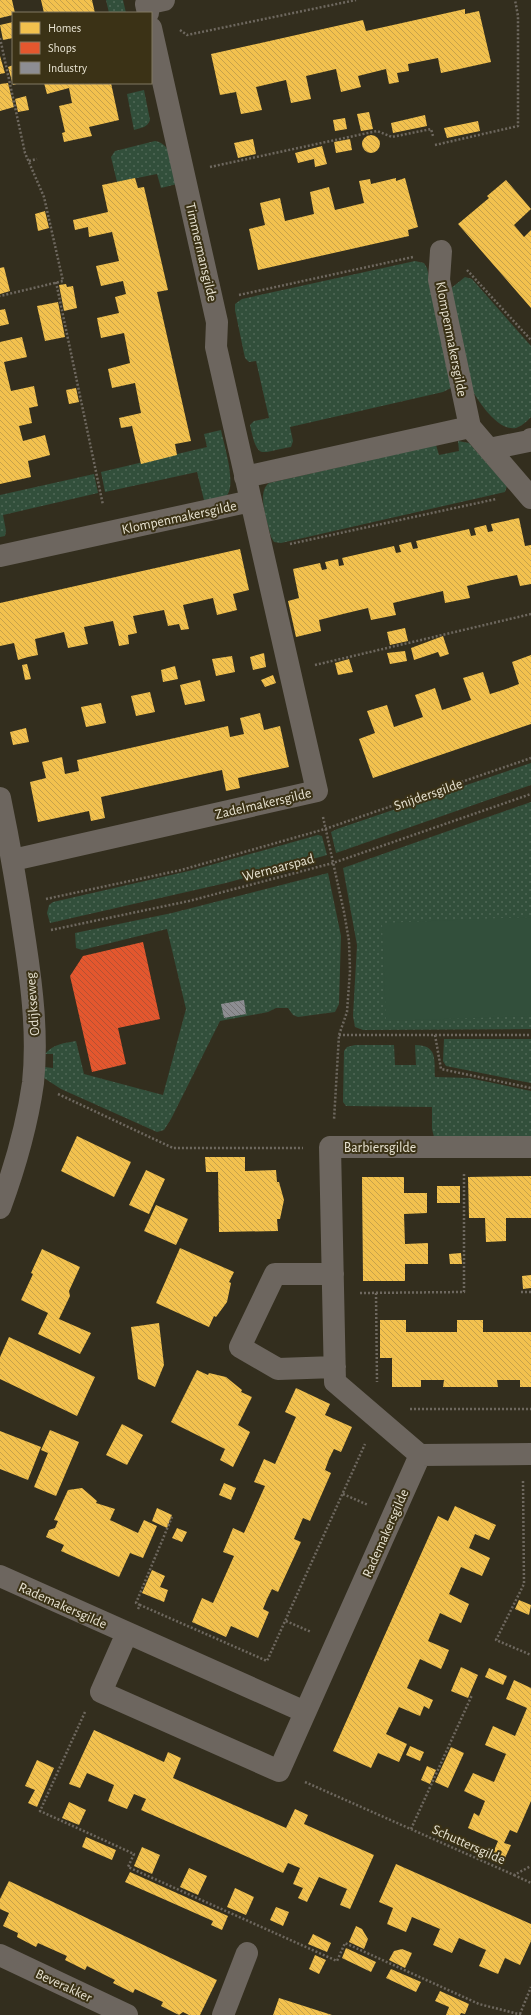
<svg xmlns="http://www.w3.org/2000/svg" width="531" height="2015" font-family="'Alegreya Sans',sans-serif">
<defs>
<pattern id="grass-dots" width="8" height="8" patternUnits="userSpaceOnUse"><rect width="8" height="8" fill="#324f3b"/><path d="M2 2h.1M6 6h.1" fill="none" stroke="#506856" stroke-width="1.8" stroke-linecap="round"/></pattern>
<pattern id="homes-back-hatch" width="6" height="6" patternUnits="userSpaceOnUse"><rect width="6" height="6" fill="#f2c14e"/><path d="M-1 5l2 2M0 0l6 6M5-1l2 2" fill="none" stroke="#c7a24a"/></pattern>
<pattern id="shops-back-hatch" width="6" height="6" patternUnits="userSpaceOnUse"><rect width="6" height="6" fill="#e4572e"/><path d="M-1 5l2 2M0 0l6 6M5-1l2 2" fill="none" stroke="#b55133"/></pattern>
<pattern id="industry-back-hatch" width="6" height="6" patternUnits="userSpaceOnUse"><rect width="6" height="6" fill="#8d8d92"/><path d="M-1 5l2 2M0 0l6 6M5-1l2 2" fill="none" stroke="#747375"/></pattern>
</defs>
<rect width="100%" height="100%" fill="#332e1e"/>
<path fill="url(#grass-dots)" d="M106,0H123L126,13H109Z
M144,90L150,120C148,127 141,128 134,130L127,94Z
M155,141C174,144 174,170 177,184L161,188L157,174L117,182L111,157L115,151Z
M415,261L424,263L427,268L452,380L451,388L443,392L290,427L293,441L291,447C260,452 258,462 250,425L254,421L269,418L256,361L249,362L245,358L235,310V304L242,299Z
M465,277L472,279L531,346V417C527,421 522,426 516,428C498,432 477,400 470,386L450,289Z
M221,430C224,445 238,488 225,497C221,500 213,500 207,501L204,500L197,472L105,492L101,472L207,447L204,434Z
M458,441L469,443L507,486L505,492L281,543L274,542L271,537C268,524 256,492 269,483L436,445L439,455L459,451Z
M94,474L98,493L3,515L6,531L5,536L0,537V495Z
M531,763V785L336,853L331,832L337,829Z
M531,802V1029L363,1030L355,1027L353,1016L357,945L343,868Z
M318,835L322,836L327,855L226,883L50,923L47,913L49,905L53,902L193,870Z
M328,873L341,936L339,1004L335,1012L298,1017L293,1015L288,1008H276L268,1012L220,1021L171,1119L164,1130L157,1132L61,1089L44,1078V1067L53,1068V1054H45C53,1044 65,1043 76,1041L84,1074L163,1095L186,1009L167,929L82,950L76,948L75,933L172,913Z
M444,1039H531V1083L446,1066L443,1061Z
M355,1045H394L395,1065H416L415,1045C438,1045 434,1060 435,1077L469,1078L531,1091V1139L434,1137L432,1129V1107L346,1106L343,1102L344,1051L347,1047Z"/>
<path fill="#324f3b" d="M531,917V1016L386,1021L382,923Z"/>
<path fill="url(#homes-back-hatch)" d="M0,0H12L15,13L13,15L0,18Z
M41,0H92L95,13H44Z
M465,9V14L479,11L491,62L441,73L438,58L408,64L409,71L397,73L399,82L389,84L386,69L358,76L361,87L341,92L336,69L306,76L311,99L291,103L286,80L256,87L262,110L241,114L236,92L220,95L211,54L363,20L366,31Z
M13,22V38L3,40L0,25Z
M0,56L5,73L0,74Z
M13,65V83H20L13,85L8,67Z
M8,83L14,107L0,111V84Z
M44,83H111L119,120L89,127L92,136L64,142L62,133L65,132L59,106L72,103L69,88L47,94Z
M26,96L29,110L18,112L15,99Z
M369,112L373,129L361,131L357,114Z
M425,115L427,126L393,133L391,123Z
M345,118L347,129L335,131L333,120Z
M478,121L480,131L447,138L444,128Z
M362 144a9 9 0 1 1 18 0a9 9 0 1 1-18 0Z
M253,139L256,154L238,158L234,143Z
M350,139L352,150L336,153L334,142Z
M322,146L327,164L315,167L314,159L298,163L295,153Z
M135,178L138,188L144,187L168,290L157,292L191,441L175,444L177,455L141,464L132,426L121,428L119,418L141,413L135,383L112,388L108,369L130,363L124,333L101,338L97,318L119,313L115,297L126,294L123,281L101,286L96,266L119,261L112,232L89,237L88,227L75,230L73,220L108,212L102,185Z
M396,178V181L405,178L418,227L408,230L409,236L258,270L249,229L265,225L260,203L280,198L285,221L314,214L310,192L329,187L335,210L364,203L359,181L370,179L371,184Z
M506,180L531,209L514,225L524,237L531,230V308L458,224L489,198L487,196Z
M45,211L49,228L38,231L35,214Z
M4,267L10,291L0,294V268Z
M66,284L67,287L73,286L77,308L64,311L59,285Z
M58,302L65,337L45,341L37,306Z
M5,309L9,324L0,326V310Z
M22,337L27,357L4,362L11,391L34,386L38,406L29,408L32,423L19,426L23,441L45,435L50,455L28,461L31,477L0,484V342Z
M76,388L79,402L69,404L66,390Z
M519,518L525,546L531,545V584L520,586L517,575L492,580L467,586L470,598L445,603L443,591L393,603L396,615L371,620L368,608L343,614L319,620L321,631L296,637L288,601L299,598L293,569L320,563L322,570L327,569L325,562L338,559L339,566L344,565L342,558L394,546L396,553L401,552L399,545L411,542L413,549L418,548L416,541L469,529L471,536L476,535L474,528L486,525L488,532L493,531L491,524Z
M240,549L249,590L233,594L237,610L217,615L213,598L183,605L189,629L181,630L179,624L168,626L164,610L133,616L137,633L128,635L129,644L119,646L113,621L84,627L88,644L68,648L64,632L35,639L38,655L28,657L18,660L14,643L0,646V603Z
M405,628L408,641L390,645L387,632Z
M443,636L449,654L440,657L438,652L414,660L411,648Z
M405,651L407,661L390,664L387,653Z
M264,653L266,667L253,670L250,657Z
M531,655V724L373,778L359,739L375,733L367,711L387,705L394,727L423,717L415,695L435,688L442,710L457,705L471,700L463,678L483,672L490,694L506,689L519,684L512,662Z
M232,656L235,672L216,676L212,659Z
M349,659L353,672L338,675L335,663Z
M27,664L31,679L25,680L22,665Z
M175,666L178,679L163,682L161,670Z
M273,675L276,683L265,687L261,680Z
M200,680L205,701L185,705L180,685Z
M150,692L155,712L136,716L131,696Z
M101,703L106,723L86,727L81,707Z
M260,713L264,730L280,726L289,767L238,778L240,788L226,791L222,770L101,797L105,818L91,821L89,811L38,822L30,782L46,778L42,762L62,757L65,774L79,771L77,760L228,726L230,737L244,734L240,718Z
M26,728L29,742L13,745L10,732Z
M77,1136L131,1162L114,1197L61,1171Z
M205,1157H245V1171L276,1170L277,1182H279L284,1200L280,1219H277L278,1231L219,1232L218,1172H206Z
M146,1170L165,1179L149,1214L129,1205Z
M531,1176V1218H506V1241L486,1242L485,1218H469L468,1177Z
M362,1177H404V1193H427V1213L404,1214L405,1244L428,1243V1264H405V1281H363Z
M437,1186H460V1203H437Z
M156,1205L188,1219L176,1245L144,1231Z
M180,1248L234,1272L229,1282L231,1283L227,1302L216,1317L214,1316L209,1327L156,1303Z
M42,1249L80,1267L69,1291L70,1296L59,1319L91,1333L80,1354L38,1334L48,1313L21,1300L33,1274L31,1273Z
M461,1253L462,1264H450L449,1254Z
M531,1275V1288L523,1289L522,1276Z
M380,1320H406V1332H457V1320H483V1332H531V1387H520V1380H497L498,1387H443L444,1380H421V1387H392V1358H380Z
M159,1323L164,1365L155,1387L138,1379L131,1327Z
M9,1337L95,1377L77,1416L0,1379V1357Z
M197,1370L208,1375L209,1373L226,1377L242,1390L241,1392L252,1397L238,1425L250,1432L233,1467L220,1460L225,1449L171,1422Z
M296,1388L330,1404L325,1415L352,1427L341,1452L334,1449L329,1459L325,1470L331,1473L310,1521L303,1518L294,1539L301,1542L278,1592L272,1589L267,1599L263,1609L269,1612L258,1638L231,1626L226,1637L192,1622L202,1598L213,1603L234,1556L223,1552L233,1528L244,1533L265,1486L254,1482L264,1459L275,1464L296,1417L285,1412Z
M122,1424L143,1435L127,1465L106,1455Z
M50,1430L79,1442L56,1496L34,1487L48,1453L41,1450Z
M0,1431L41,1447L28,1480L0,1469Z
M224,1483L236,1488L231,1500L219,1495Z
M82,1488L97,1501L96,1503L115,1509L110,1520L138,1533L144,1520L157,1526L143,1558L130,1553L119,1577L61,1551L64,1545L46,1537L49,1530L55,1528L58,1521L54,1520L68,1490Z
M455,1506L496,1525L489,1540L475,1534L469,1548L490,1558L482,1576L461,1567L449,1594L469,1604L461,1623L440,1613L428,1641L449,1650L445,1660L441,1669L420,1659L407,1688L433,1700L429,1709L424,1706L420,1716L399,1707L386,1734L407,1744L399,1762L378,1753L371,1768L333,1751L438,1516L448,1521Z
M157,1508L172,1515L167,1528L152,1521Z
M177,1528L187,1532L182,1542L172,1538Z
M152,1570L165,1576L160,1587L168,1590L164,1602L142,1593Z
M519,1600L531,1605L529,1615L515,1609Z
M461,1667L478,1675L468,1698L451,1691Z
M489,1668L507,1676L503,1685L485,1677Z
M514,1680L531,1688V1801L517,1833L510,1830L504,1843L511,1845L505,1858L493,1853L498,1841L468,1828L474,1813L479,1816L485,1801L464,1791L473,1773L494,1782L506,1754L485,1745L493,1726L515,1736L527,1708L506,1699Z
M94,1730L164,1762L168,1752L181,1758L173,1778L286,1828L295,1809L308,1815L304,1824L374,1855L350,1909L340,1905L347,1889L319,1877L307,1902L298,1898L303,1888L293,1884L300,1868L288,1863L283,1873L212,1841L141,1810L146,1799L134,1794L127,1809L117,1805L108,1801L114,1785L87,1773L80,1788L69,1784Z
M410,1746L424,1752L420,1761L406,1755Z
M451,1747L464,1753L448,1788L435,1782Z
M37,1760L54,1768L37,1807L28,1803L35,1790L25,1786Z
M427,1766L436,1770L430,1784L421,1780Z
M69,1802L86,1810L79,1825L62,1818Z
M86,1837L116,1850L112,1860L82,1847Z
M142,1847L160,1855L152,1874L134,1866Z
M396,1864L531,1924V1941L520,1965L505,1958L498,1974L479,1966L486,1950L459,1938L452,1953L433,1945L440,1929L412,1917L406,1932L387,1924L393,1908L379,1902Z
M189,1868L207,1876L198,1895L180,1887Z
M130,1872L228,1916L222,1930L211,1925L213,1921L125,1882Z
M9,1881L217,1980L200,2015H189L183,2012L179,2015L161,2006L163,2002L135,1989L133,1993L113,1983L115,1980L87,1966L85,1970L65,1960L67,1956L38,1943L36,1947L17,1937L18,1933L3,1926L9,1913L0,1909V1899Z
M235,1888L254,1897L246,1915L227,1907Z
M276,1907L289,1912L283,1926L270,1920Z
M356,1926L362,1929L368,1939L364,1949L349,1942Z
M313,1934L331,1943L327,1952L308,1944Z
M346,1948L376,1962L371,1972L342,1958Z
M402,1949L412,1953L405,1968L389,1960L394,1951Z
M315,1955L326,1960L319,1974L309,1969Z
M391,1969L421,1982L416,1992L386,1978Z
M440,1991L469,2004L465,2014L461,2013L460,2015H446L449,2007L435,2001Z
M279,1998L332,2015H273Z"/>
<path fill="url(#shops-back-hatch)" d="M143,942L160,1019L118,1028L126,1064L92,1072L70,976L83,956Z"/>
<path fill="url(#industry-back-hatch)" d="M244,1000L246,1014L224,1018L221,1004Z"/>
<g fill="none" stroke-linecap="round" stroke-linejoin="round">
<path stroke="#6e685f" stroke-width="2.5" stroke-dasharray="2 2" stroke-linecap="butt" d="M180,30L187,35L356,0
M0,38L25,153L44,197L63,281L0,296
M435,145L518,126V16L515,0
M29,161L37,159
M210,167L377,131L392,137L431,129L433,136
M467,270L531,340
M56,282L103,505
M239,295L413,257
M290,544L496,499
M315,665L531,614
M323,817L344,912L349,941L350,971L347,1012L339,1035L334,1120
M46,899L181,870L325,829L531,758
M51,930L189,901L333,863L531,794
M339,1035H531
M435,1035L441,1069L531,1088
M58,1094L173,1148H303
M521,1292H531
M360,1293L464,1292V1174
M376,1293L377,1382
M410,1409H531
M523,1481L524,1584L496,1640L531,1655
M343,1494L368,1505
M140,1605L136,1603L172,1517
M138,1609L140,1605L267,1661L365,1444
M286,1621L311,1632
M85,1712L40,1811L134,1854L128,1867L337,1961L345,1943L479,2004L522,2015
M305,1782L514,1875L531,1866
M411,1829L472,1695
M514,1875L531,1883
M520,2014L531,1987"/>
<path stroke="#6d665f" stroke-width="22" d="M148,13L146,4L164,0
M441,251L439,280L470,427L531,498
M489,449L529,441L531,439
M245,477L470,427
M0,556L251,501
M0,798C10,846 18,893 25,941C32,987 38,1036 33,1083C27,1126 15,1167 0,1208
M13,860L317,791L216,347L217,322L151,28
M333,1274H275L240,1347L278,1369L335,1367
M420,1455L335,1382L330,1147H531
M420,1455L531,1454
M0,1576L305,1712
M127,1633L101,1692L279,1771L420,1455
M0,1955L127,2015
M223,2015L247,1953"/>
</g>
<g text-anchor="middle" stroke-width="4" stroke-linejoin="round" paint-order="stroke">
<g font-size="14" fill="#e9e4d3" stroke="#3b3216">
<text transform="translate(202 252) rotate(77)" y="5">Timmermansgilde</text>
<text transform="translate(452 339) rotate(79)" y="5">Klompenmakersgilde</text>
<text transform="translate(179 517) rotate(-12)" y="5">Klompenmakersgilde</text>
<text transform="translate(428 794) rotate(-19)" y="5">Snijdersgilde</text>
<text transform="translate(263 803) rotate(-13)" y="5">Zadelmakersgilde</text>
<text transform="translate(278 867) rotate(-15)" y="5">Wernaarspad</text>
<text transform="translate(32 1004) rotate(-94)" y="5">Odijkseweg</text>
<text x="380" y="1152">Barbiersgilde</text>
<text transform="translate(385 1533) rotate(-66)" y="5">Rademakersgilde</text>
<text transform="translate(63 1605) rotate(24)" y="5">Rademakersgilde</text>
<text transform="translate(469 1844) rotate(24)" y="5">Schuttersgilde</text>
<text transform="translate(64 1985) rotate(25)" y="5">Beverakker</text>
</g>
</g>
<rect x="12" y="12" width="140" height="72" fill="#3b3216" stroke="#817962"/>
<rect x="20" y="22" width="20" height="12" fill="#f2c14e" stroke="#817962"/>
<text x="48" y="32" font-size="12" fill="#e9e4d3">Homes</text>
<rect x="20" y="42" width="20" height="12" fill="#e4572e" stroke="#817962"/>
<text x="48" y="52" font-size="12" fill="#e9e4d3">Shops</text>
<rect x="20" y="62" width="20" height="12" fill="#8d8d92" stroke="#817962"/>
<text x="48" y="72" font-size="12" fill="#e9e4d3">Industry</text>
</svg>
